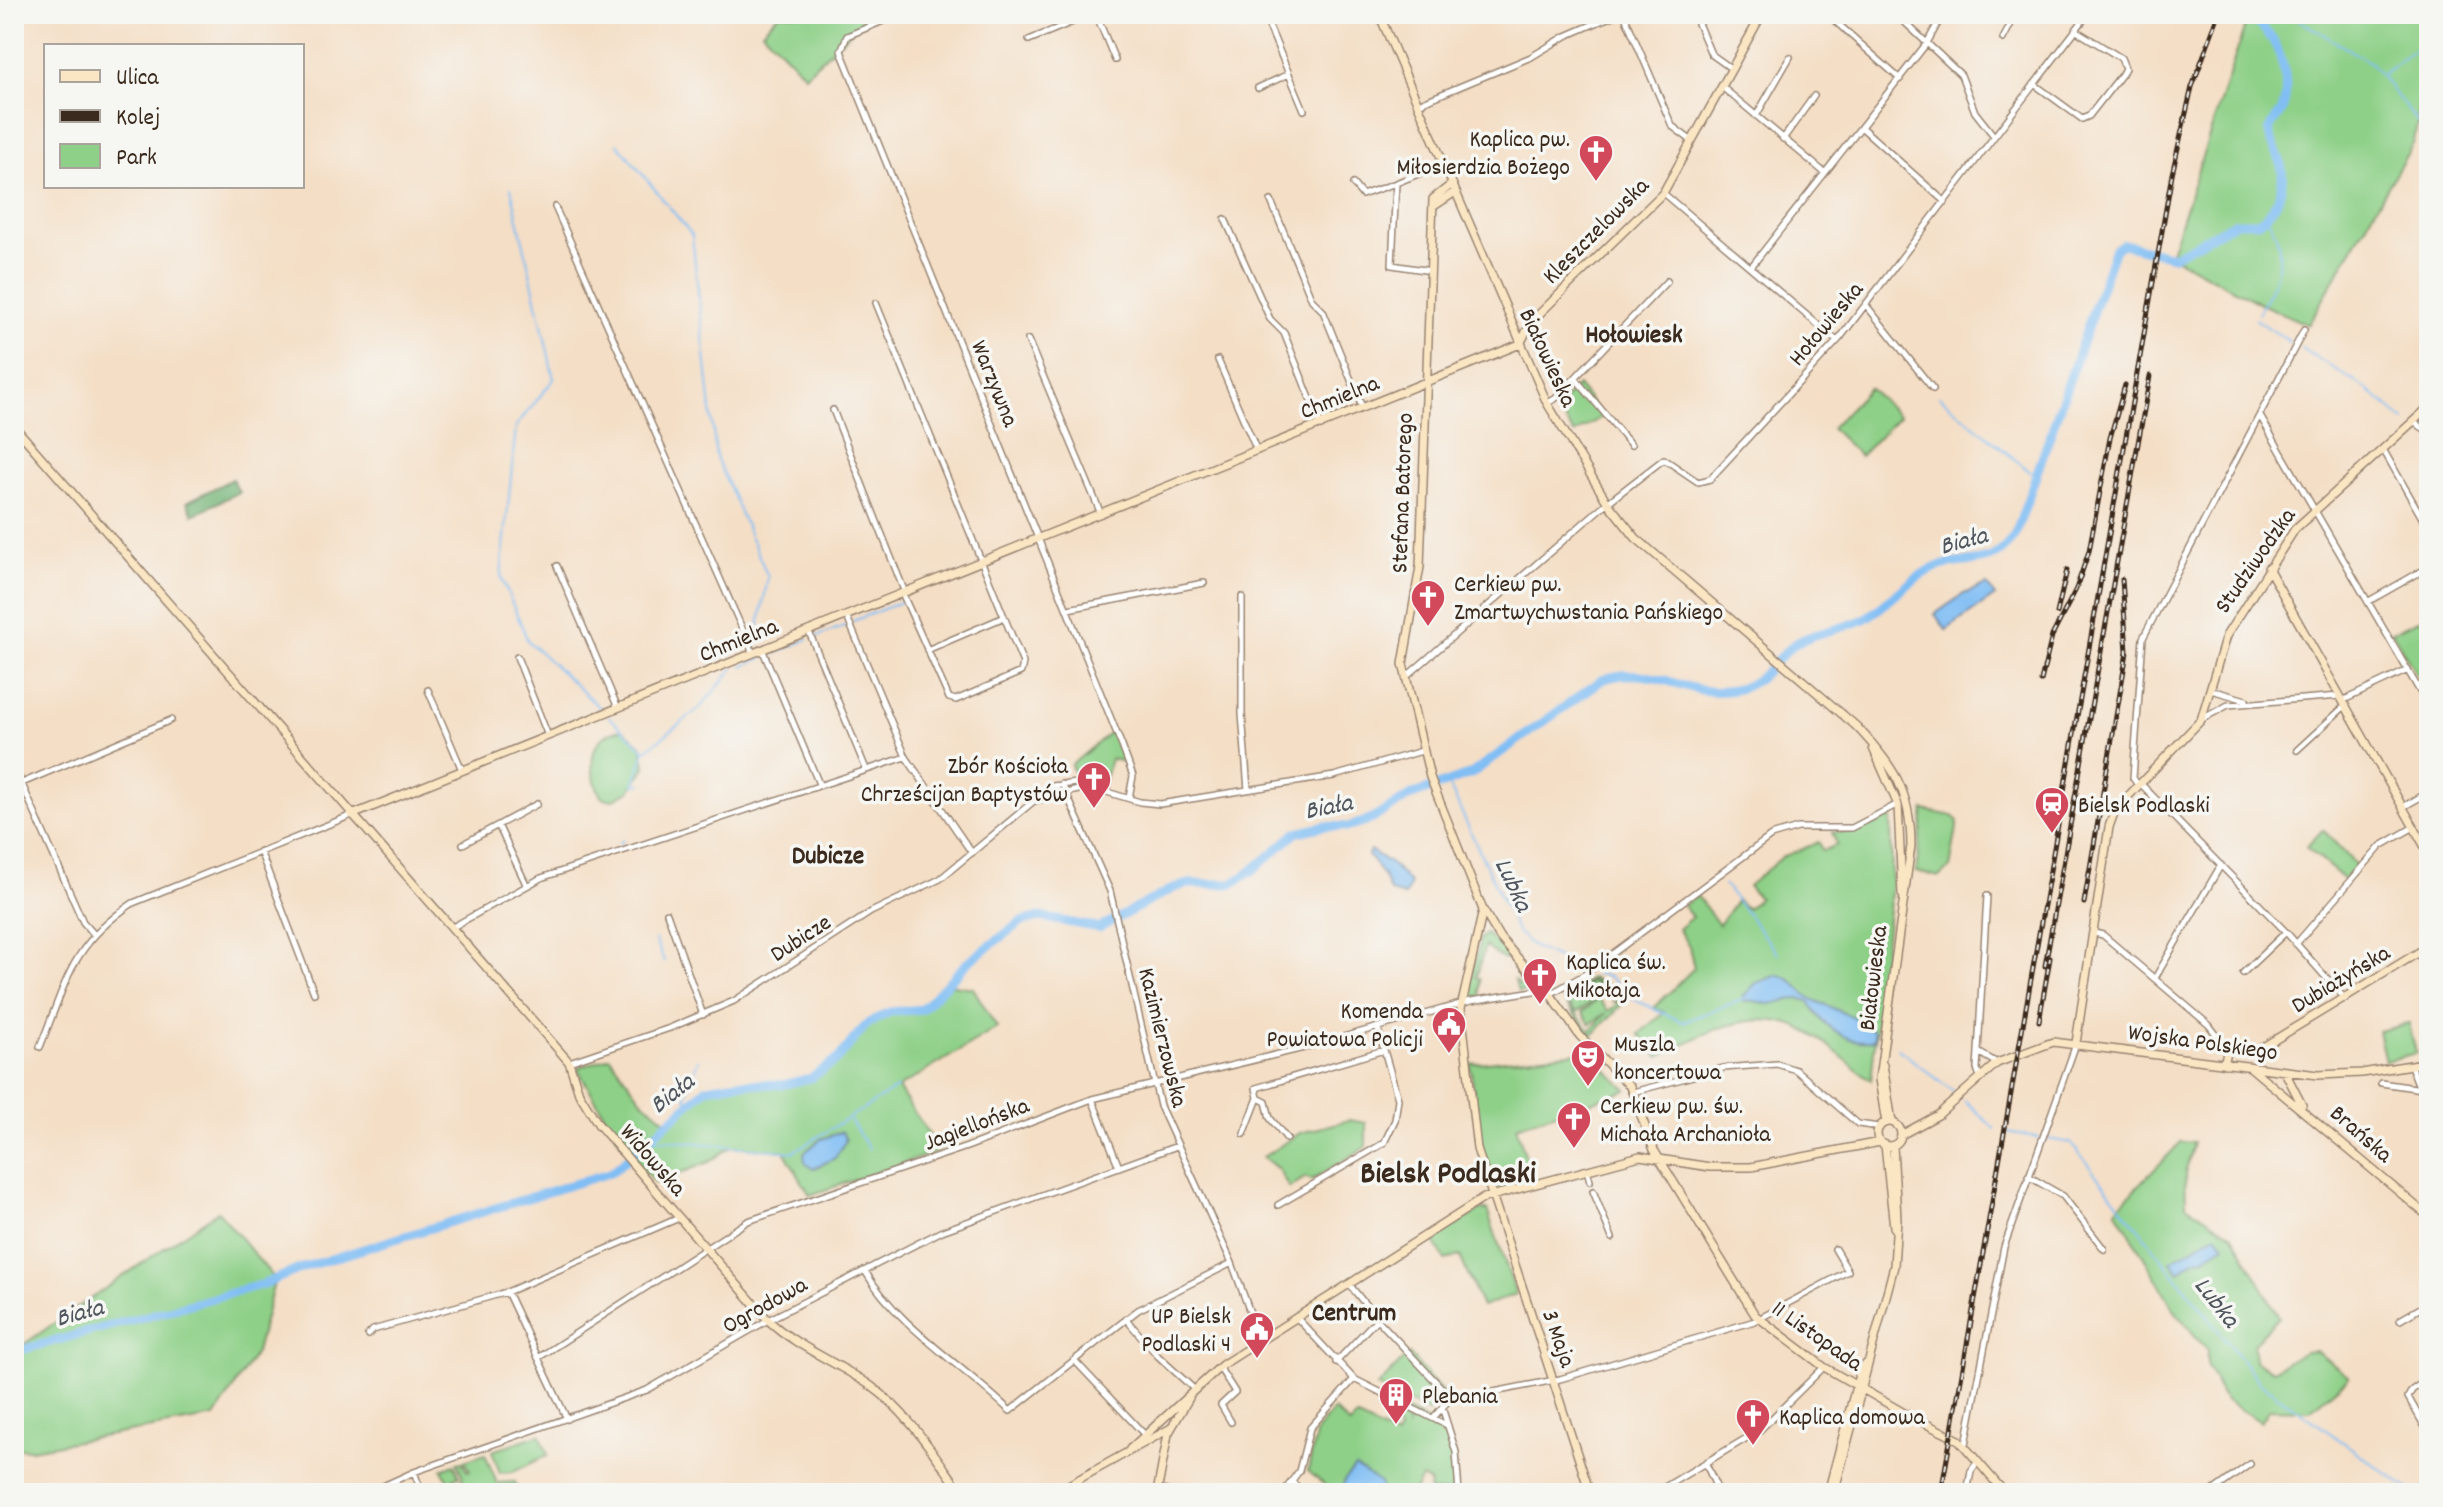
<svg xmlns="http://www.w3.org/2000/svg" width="2443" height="1507" font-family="Dekko,sans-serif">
<rect width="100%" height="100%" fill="#f6f6f2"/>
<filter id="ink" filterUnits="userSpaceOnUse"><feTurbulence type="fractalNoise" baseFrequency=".0125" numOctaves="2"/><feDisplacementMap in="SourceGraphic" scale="16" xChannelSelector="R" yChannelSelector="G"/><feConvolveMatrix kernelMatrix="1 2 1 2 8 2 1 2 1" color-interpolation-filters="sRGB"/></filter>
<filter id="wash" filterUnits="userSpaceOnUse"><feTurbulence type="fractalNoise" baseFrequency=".006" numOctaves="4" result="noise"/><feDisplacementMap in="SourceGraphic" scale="32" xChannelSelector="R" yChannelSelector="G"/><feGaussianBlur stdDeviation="1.8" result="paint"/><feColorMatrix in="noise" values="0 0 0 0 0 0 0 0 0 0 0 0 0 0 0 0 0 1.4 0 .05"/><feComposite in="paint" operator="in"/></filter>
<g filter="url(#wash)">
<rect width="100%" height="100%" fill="#f4dec5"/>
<path fill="#8ed088" stroke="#647d53" stroke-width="2" fill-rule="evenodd" d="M779,14H857L863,20L805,75L762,31Z
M2249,14H2429V90L2422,94L2414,142L2308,325L2259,303L2170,255Z
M1578,386L1602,417L1574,434L1557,407Z
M1869,388L1899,416L1860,456L1831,428Z
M2429,615V697L2392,632Z
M623,729L642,746L645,767L630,791L612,800L601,797C588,769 586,735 623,729Z
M1112,731L1125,762L1111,759L1102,787L1077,779L1071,765Z
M1924,810L1953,816L1958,821L1950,868L1940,877L1916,872Z
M1891,816L1892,882L1871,1080C1849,1064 1825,1040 1800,1028C1753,1006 1699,1035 1659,1057L1639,1034L1664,1012L1654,1008L1694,968L1689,946L1678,929L1692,917L1683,906L1697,896L1719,925L1737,900L1747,909L1759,898L1748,886L1782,857L1819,842L1823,851L1837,845L1832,832C1851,835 1876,825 1891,816Z
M2323,830L2357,866L2345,880L2306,847Z
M1486,933L1539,986L1538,989L1518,992L1515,981L1522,986L1525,984L1516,974L1523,971L1509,956L1504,960L1485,946L1476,977L1480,979V997H1467L1480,939Z
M1591,978L1608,985L1626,1000L1590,1038L1564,1000ZM1592,980L1621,1000L1612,1001L1619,1003L1608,1011L1599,999L1582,1012L1590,1024L1606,1013L1590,1031L1566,1001L1576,1013L1603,994L1593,982L1566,999Z
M947,984L973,988L997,1028L898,1088L940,1151L810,1195L784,1151L732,1146L709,1162L655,1183L620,1141L577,1068L610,1057L642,1100L667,1121L707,1088L738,1083L782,1085L811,1078L837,1060L867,1024L890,1012L922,1009Z
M2409,1024L2416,1053L2385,1061L2378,1031Z
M1587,1051L1627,1090L1516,1126L1533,1180L1501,1189L1494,1186L1481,1148L1470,1064Z
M1349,1120L1366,1123V1147L1311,1180L1306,1177L1289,1188L1278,1169L1263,1157L1300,1133Z
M2181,1142L2193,1143L2185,1174L2186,1205L2233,1235L2279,1317L2253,1344L2255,1361L2273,1370L2304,1352L2316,1351L2349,1377L2310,1410L2270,1409L2261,1422L2225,1400L2207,1366V1350L2175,1311L2116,1209Z
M1480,1210H1487L1516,1294L1482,1307L1460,1256L1445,1260L1433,1240Z
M218,1211L275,1279L256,1352L215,1417L31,1449L14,1448V1351Z
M1409,1354L1444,1394L1428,1412L1377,1387Z
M1395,1405C1439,1427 1464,1435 1451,1493L1429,1491L1430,1482L1422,1478L1414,1493H1334L1308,1471L1317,1430L1334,1410L1350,1425L1356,1417L1396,1437L1399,1431L1391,1415L1407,1421V1427L1411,1420L1392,1411Z
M540,1434L548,1455L513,1472L500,1473L492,1451Z
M485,1454L497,1483L515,1482L519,1493H454L442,1469L454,1464L459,1476L454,1478L456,1486L463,1477L457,1463L462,1462L467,1471L470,1470L464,1461Z"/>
<path fill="#72b274" stroke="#566e49" stroke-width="2" d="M232,479L239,492L193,515L187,502Z"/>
<path fill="#80bef4" stroke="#5e7489" stroke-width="2" d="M1987,585L1995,596L1946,630L1935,614L1964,594Z
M1370,850L1394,866L1410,884L1405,896L1390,892L1384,877L1368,855Z
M1778,975C1795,977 1801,995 1816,1001C1834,1008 1851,1016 1869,1027L1874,1032V1040C1847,1047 1818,1021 1809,1001C1795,996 1784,1002 1770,1004C1761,1005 1756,998 1744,1001L1743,997L1756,983Z
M842,1132L846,1140L835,1158L813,1169L805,1163L804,1153L821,1139Z
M2216,1234L2225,1245L2204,1258L2195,1259L2179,1272L2171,1261Z
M1355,1467L1380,1483L1382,1493L1341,1492L1345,1479Z"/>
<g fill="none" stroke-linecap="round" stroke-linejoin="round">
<path stroke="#80bef4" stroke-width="2" d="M2289,14L2371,63L2424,131
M2383,74L2429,38
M617,143L692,235L716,457L768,577L755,648
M511,188L554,379L516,426L501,577L528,641L600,708
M2258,313C2278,280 2290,250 2266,216
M2255,319L2290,342
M2301,348L2368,390L2405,421
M1939,396L2035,476
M2423,423L2429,427
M853,621L901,602
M816,637L847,625
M770,655L808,639
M743,666L762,658
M609,717L644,749
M1448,783L1517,932L1533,947L1581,968
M642,784L634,785L645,751L700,708L734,668
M619,844L623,840
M1724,884L1778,954
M655,940L664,961
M1595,973L1609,977L1635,1000L1683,1022L1744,999
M1898,1049L1953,1091
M1964,1100L1995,1129
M688,1102L686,1096L698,1060
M850,1120L869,1149
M2007,1132L2071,1143L2259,1382L2414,1493
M647,1138L793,1152L897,1088"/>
<path stroke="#80bef4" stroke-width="9" d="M14,1352L264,1284L305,1267L612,1172L707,1088L738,1083L782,1085L811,1078L837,1060L867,1024L890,1012L922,1009L968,962L1021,922L1040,917L1099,928L1174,888L1189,884H1232L1252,871L1296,833L1325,826L1347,827L1370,820L1412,795L1471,774L1602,680C1653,661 1685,699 1733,690C1763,685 1772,660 1795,644C1815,631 1843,630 1864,619C1887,606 1905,583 1928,571C1963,553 1995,575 2017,530L2115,248L2123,244L2173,256L2236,222H2258C2280,208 2288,180 2278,155C2275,147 2270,140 2269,131C2271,123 2278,118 2282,110C2292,82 2280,38 2256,23V14"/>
</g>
</g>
<g filter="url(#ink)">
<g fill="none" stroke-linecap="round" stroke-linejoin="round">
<g stroke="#988472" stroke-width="8">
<path id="street" d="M900,14L847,36L841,51L1122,746L1133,776L1129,798
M1096,14L1115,60
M1264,14L1304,110
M1624,14L1672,126L1692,141
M1694,14L1711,54L1732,69
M1827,14L1900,79
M1896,14L1961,75L1975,112L1994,136
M2003,39L2016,14
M1029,40L1092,14
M2034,84L2082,119L2089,116L2122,74L2125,68L2121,58L2075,30
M1722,87L1825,173
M1258,88L1289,74
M1418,104L1531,57L1566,36L1617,14
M1756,116L1790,57
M1862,128L1945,202
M1783,139L1814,96
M1353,184L1362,195L1396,183
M1663,193L1837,341
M1271,201L1312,300L1323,311L1362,407
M555,207L753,653
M1225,219L1270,319L1284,333L1321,426
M1751,267L1927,43L1943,14
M1431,271L1392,265L1396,183L1443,164
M876,303L1023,663L1021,672L956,700L949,698L903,595
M1866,305L1933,389
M1028,340L1101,514
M1218,360L1257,451
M1575,378L1631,445
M1547,403L1555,399L1667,281
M833,410L905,593
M2260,416L2429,707
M2415,423L2429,432
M2384,451L2429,530
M557,566L618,708
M1242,597V714L1248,790
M2369,601L2429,567
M1068,609L1204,583
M847,617L906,757L972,853
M809,632L866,769
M927,650L1002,618
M763,651L819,784
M517,657L548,736
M1406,677L1602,507L1664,459L1698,482L1710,479L1840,338L2088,14
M428,690L462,770
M2211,690L2246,700
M2344,700L2408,670
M2202,719L2228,705L2340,696
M2297,750L2346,705
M14,766L83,922L93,933
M22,783L171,720
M2140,783L2286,932L2345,999
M1062,784L1110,891L1160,1106L1232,1263L1260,1340
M2138,785L2133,778L2143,638L2304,330
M1034,801L1090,787
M2403,807L2429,792
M498,825L526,884
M463,844L537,804
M260,851L314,993
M667,913L703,1015
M451,928L541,878L906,757
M2094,933L2103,935L2209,1025L2227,1049
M2296,944L2381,846L2414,827
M2243,973L2286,932
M2155,978L2221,865
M1550,994L1584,975L1771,836L1798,828H1852L1898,804
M40,1047C67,981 70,946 133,903L352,815
M1978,1052L1997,1063
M569,1062L670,1028L734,1001L871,912L940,879L1052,786L1077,783L1140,802L1160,804L1334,776L1422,751
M2411,1066L2420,1089
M1980,1076L1977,1069L1987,896
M2381,1083L2429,1090
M1633,1092L1723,1068L1777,1064L1796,1070L1858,1124L1879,1127
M1258,1098L1266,1102L1270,1118L1287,1139
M1092,1099L1119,1167
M1244,1134L1258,1098L1256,1088L1384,1050
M1587,1170L1590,1181
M2028,1176L2063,1196L2104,1249
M1593,1191L1612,1238
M1278,1205L1384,1143L1395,1120L1398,1099L1378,1029
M865,1271C897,1326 964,1366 1010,1411L1138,1310L1232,1263
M507,1292L567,1419
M1296,1317L1354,1379L1448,1426
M1126,1319L1158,1356L1195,1390
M1377,1319L1453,1400
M2400,1320L2429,1303
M368,1335L373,1330L507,1292L679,1218
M538,1358L748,1221L967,1147L1092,1099L1304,1048L1471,1001L1546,989
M1076,1362L1144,1434
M1336,1362L1377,1319L1349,1284
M1219,1367L1235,1392L1221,1405L1231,1422
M2429,1378L2412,1390L2408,1397L2429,1434
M1442,1407L1456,1452L1459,1493
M1433,1418L1448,1401L1560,1379L1755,1321L1848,1271L1835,1249
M1966,1444L2004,1247L2076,1044
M1706,1464L1719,1493
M414,1472L422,1493
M1292,1482L1305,1493
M1158,1489L1175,1493
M234,1493L243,1489L245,1493
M368,1493L414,1472L647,1390L768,1320L942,1231L1177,1146
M1283,1493L1299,1471L1310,1428L1354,1379
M1655,1493L1760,1430L1824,1367
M1967,1493L1971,1471L1978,1461
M2210,1493L2250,1464"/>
</g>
<g stroke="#988472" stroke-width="10">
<path id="secondary" d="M1379,14L1547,403L1607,502L1636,538L1856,726C1893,765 1911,790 1911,846L1879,1079L1886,1123
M1452,184L1433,199L1420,567L1403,664L1430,777L1483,910L1500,938L1553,998L1580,1036L1630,1086L1654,1150L1755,1315L1824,1367L1906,1414L1959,1440L2005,1493
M1434,206L1455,192
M1520,344L1531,322L1663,193L1762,14
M14,426L569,1062L579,1093L598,1124L768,1320C798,1348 837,1362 871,1386C909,1413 935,1456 962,1493
M2268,568L2429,854
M1873,748L1898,805L1902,894
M352,815L1520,344
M1483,910L1461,1008L1477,1149L1590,1493
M2076,1043L2109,827L2115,810L2201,720L2226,636L2295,529L2429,407
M2224,1064L2228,1048L2258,1050L2429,946
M1883,1065L1892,1122
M2250,1067L2429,1217
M2285,1072L2302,1105
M1877 1134a12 12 0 1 1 24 0a12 12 0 1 1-24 0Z
M1901,1135L1938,1115L1997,1063L2053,1042L2318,1075L2362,1073L2429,1062
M1885,1145L1894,1227
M1130,1449L1222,1365L1484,1198L1640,1156L1710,1167H1751L1880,1142
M1054,1493L1171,1428
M1157,1493L1168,1434L1189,1398
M1828,1493L1860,1371L1867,1363
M1834,1493L1894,1266L1897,1219L1893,1146"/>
</g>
<use href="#street" stroke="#fff" stroke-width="5"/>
<use href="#secondary" stroke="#fbe6c4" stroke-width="7"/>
<g stroke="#3b2a1e" stroke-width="5">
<path id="rail" d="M2057,613L2067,570
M2041,681L2052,636L2076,589L2089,551L2110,438L2125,385
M2084,903L2127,652L2122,579
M2045,966L2150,376
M2039,1021L2050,958
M1941,1493L2172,174L2192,87L2219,14"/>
</g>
<use href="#rail" stroke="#f6f6f2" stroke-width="2" stroke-dasharray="6" stroke-linecap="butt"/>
</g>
</g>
<defs>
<g id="church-pin" transform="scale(1.8)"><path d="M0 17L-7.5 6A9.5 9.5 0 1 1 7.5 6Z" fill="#d1495b" stroke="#f6f6f2"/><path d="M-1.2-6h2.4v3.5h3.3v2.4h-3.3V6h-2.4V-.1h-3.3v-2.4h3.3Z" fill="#fff"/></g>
<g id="station-pin" transform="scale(1.8)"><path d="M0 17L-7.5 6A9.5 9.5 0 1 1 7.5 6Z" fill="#d1495b" stroke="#f6f6f2"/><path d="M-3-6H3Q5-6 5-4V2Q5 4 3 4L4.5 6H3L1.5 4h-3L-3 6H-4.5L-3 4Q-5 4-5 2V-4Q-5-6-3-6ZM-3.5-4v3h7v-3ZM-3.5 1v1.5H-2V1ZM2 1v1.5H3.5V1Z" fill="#fff"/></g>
<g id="civic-pin" transform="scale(1.8)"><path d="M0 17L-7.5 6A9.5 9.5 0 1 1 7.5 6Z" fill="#d1495b" stroke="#f6f6f2"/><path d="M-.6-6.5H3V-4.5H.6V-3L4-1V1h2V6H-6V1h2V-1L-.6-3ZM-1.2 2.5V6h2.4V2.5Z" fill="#fff"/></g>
<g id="theatre-pin" transform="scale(1.8)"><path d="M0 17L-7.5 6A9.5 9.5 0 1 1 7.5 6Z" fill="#d1495b" stroke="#f6f6f2"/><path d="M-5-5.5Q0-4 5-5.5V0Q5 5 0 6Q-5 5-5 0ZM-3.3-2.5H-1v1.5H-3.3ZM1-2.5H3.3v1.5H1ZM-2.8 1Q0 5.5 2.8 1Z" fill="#fff"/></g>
<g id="building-pin" transform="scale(1.8)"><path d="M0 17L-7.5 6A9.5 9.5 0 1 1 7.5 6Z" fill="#d1495b" stroke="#f6f6f2"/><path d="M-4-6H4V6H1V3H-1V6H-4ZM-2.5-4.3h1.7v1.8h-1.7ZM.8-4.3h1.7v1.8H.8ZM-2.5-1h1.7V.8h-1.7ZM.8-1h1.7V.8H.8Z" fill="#fff"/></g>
</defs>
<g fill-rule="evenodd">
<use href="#church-pin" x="1596" y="152"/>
<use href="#church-pin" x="1428" y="597"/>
<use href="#church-pin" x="1094" y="779"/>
<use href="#station-pin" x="2052" y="804"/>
<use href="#church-pin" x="1540" y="975"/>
<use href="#civic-pin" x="1449" y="1024"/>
<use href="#theatre-pin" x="1588" y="1057"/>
<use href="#church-pin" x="1574" y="1119"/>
<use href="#civic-pin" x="1257" y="1329"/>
<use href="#building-pin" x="1396" y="1395"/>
<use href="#church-pin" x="1753" y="1416"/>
</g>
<g text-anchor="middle" stroke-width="7" stroke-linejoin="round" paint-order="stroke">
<g font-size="24" fill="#3b2a1e" stroke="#f6f6f2" text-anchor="start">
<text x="1570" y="146" text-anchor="end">Kaplica pw.<tspan x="1570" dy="28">Miłosierdzia Bożego</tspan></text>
<text x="1454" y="591">Cerkiew pw.<tspan x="1454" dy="28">Zmartwychwstania Pańskiego</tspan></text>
<text x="1068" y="773" text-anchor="end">Zbór Kościoła<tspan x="1068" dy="28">Chrześcijan Baptystów</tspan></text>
<text x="2078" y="812">Bielsk Podlaski</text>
<text x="1566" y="969">Kaplica św.<tspan x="1566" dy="28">Mikołaja</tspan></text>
<text x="1423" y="1018" text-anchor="end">Komenda<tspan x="1423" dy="28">Powiatowa Policji</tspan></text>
<text x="1614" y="1051">Muszla<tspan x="1614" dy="28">koncertowa</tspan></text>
<text x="1600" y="1113">Cerkiew pw. św.<tspan x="1600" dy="28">Michała Archanioła</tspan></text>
<text x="1231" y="1323" text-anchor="end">UP Bielsk<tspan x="1231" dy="28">Podlaski 4</tspan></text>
<text x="1422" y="1403">Plebania</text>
<text x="1779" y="1424">Kaplica domowa</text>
</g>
<g font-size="24" fill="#3b2a1e" stroke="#f6f6f2">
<text transform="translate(1595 230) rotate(-45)" y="8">Kleszczelowska</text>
<text transform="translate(1825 323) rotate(-50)" y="8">Hołowieska</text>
<text transform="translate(1549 357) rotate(65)" y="8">Białowieska</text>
<text transform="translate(996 383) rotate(68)" y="8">Warzywna</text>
<text transform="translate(1339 396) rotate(-22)" y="8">Chmielna</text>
<text transform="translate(1401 493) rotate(-88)" y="8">Stefana Batorego</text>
<text transform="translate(2254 560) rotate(-55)" y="8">Studziwodzka</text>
<text transform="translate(738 639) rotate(-22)" y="8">Chmielna</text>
<text transform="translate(800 937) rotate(-33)" y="8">Dubicze</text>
<text transform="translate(1872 978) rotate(-83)" y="8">Białowieska</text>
<text transform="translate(2340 978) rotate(-31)" y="8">Dubiażyńska</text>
<text transform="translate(1164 1037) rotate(76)" y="8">Kazimierzowska</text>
<text transform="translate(2203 1041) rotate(8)" y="8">Wojska Polskiego</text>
<text transform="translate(976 1123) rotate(-21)" y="8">Jagiellońska</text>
<text transform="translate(2362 1133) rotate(41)" y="8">Brańska</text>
<text transform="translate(654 1159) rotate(49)" y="8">Widowska</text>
<text transform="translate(764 1304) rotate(-29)" y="8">Ogrodowa</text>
<text transform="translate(1818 1335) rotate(35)" y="8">11 Listopada</text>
<text transform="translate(1560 1338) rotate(71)" y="8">3 Maja</text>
</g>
<g font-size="26" font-weight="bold" fill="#3b2a1e" stroke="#f6f6f2">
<text x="1634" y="342">Hołowiesk</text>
<text x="828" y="863">Dubicze</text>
<text x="1354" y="1320">Centrum</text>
</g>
<g font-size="26" font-style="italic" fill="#50565e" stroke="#f6f6f2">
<text transform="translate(1963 539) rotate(-15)" y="9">Biała</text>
<text transform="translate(1328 805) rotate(-11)" y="9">Biała</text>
<text transform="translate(1515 884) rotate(65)" y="9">Lubka</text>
<text transform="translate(671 1092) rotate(-38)" y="9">Biała</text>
<text transform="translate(2218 1301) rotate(52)" y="9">Lubka</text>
<text transform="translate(79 1311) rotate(-15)" y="9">Biała</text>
</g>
<g font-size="32" font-weight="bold" fill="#3b2a1e" stroke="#f6f6f2">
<text x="1448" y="1182">Bielsk Podlaski</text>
</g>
</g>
<rect width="2443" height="1507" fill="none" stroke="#f6f6f2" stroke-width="48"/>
<rect x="44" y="44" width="260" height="144" fill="#f6f6f2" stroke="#aba49d" stroke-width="2"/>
<rect x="60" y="70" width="40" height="12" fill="#fbe6c4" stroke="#aba49d" stroke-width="2"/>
<text x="116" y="84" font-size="24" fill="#3b2a1e">Ulica</text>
<rect x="60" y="110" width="40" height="12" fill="#3b2a1e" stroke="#aba49d" stroke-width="2"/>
<text x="116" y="124" font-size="24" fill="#3b2a1e">Kolej</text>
<rect x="60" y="144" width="40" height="24" fill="#8ed088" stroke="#aba49d" stroke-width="2"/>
<text x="116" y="164" font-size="24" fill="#3b2a1e">Park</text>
</svg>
